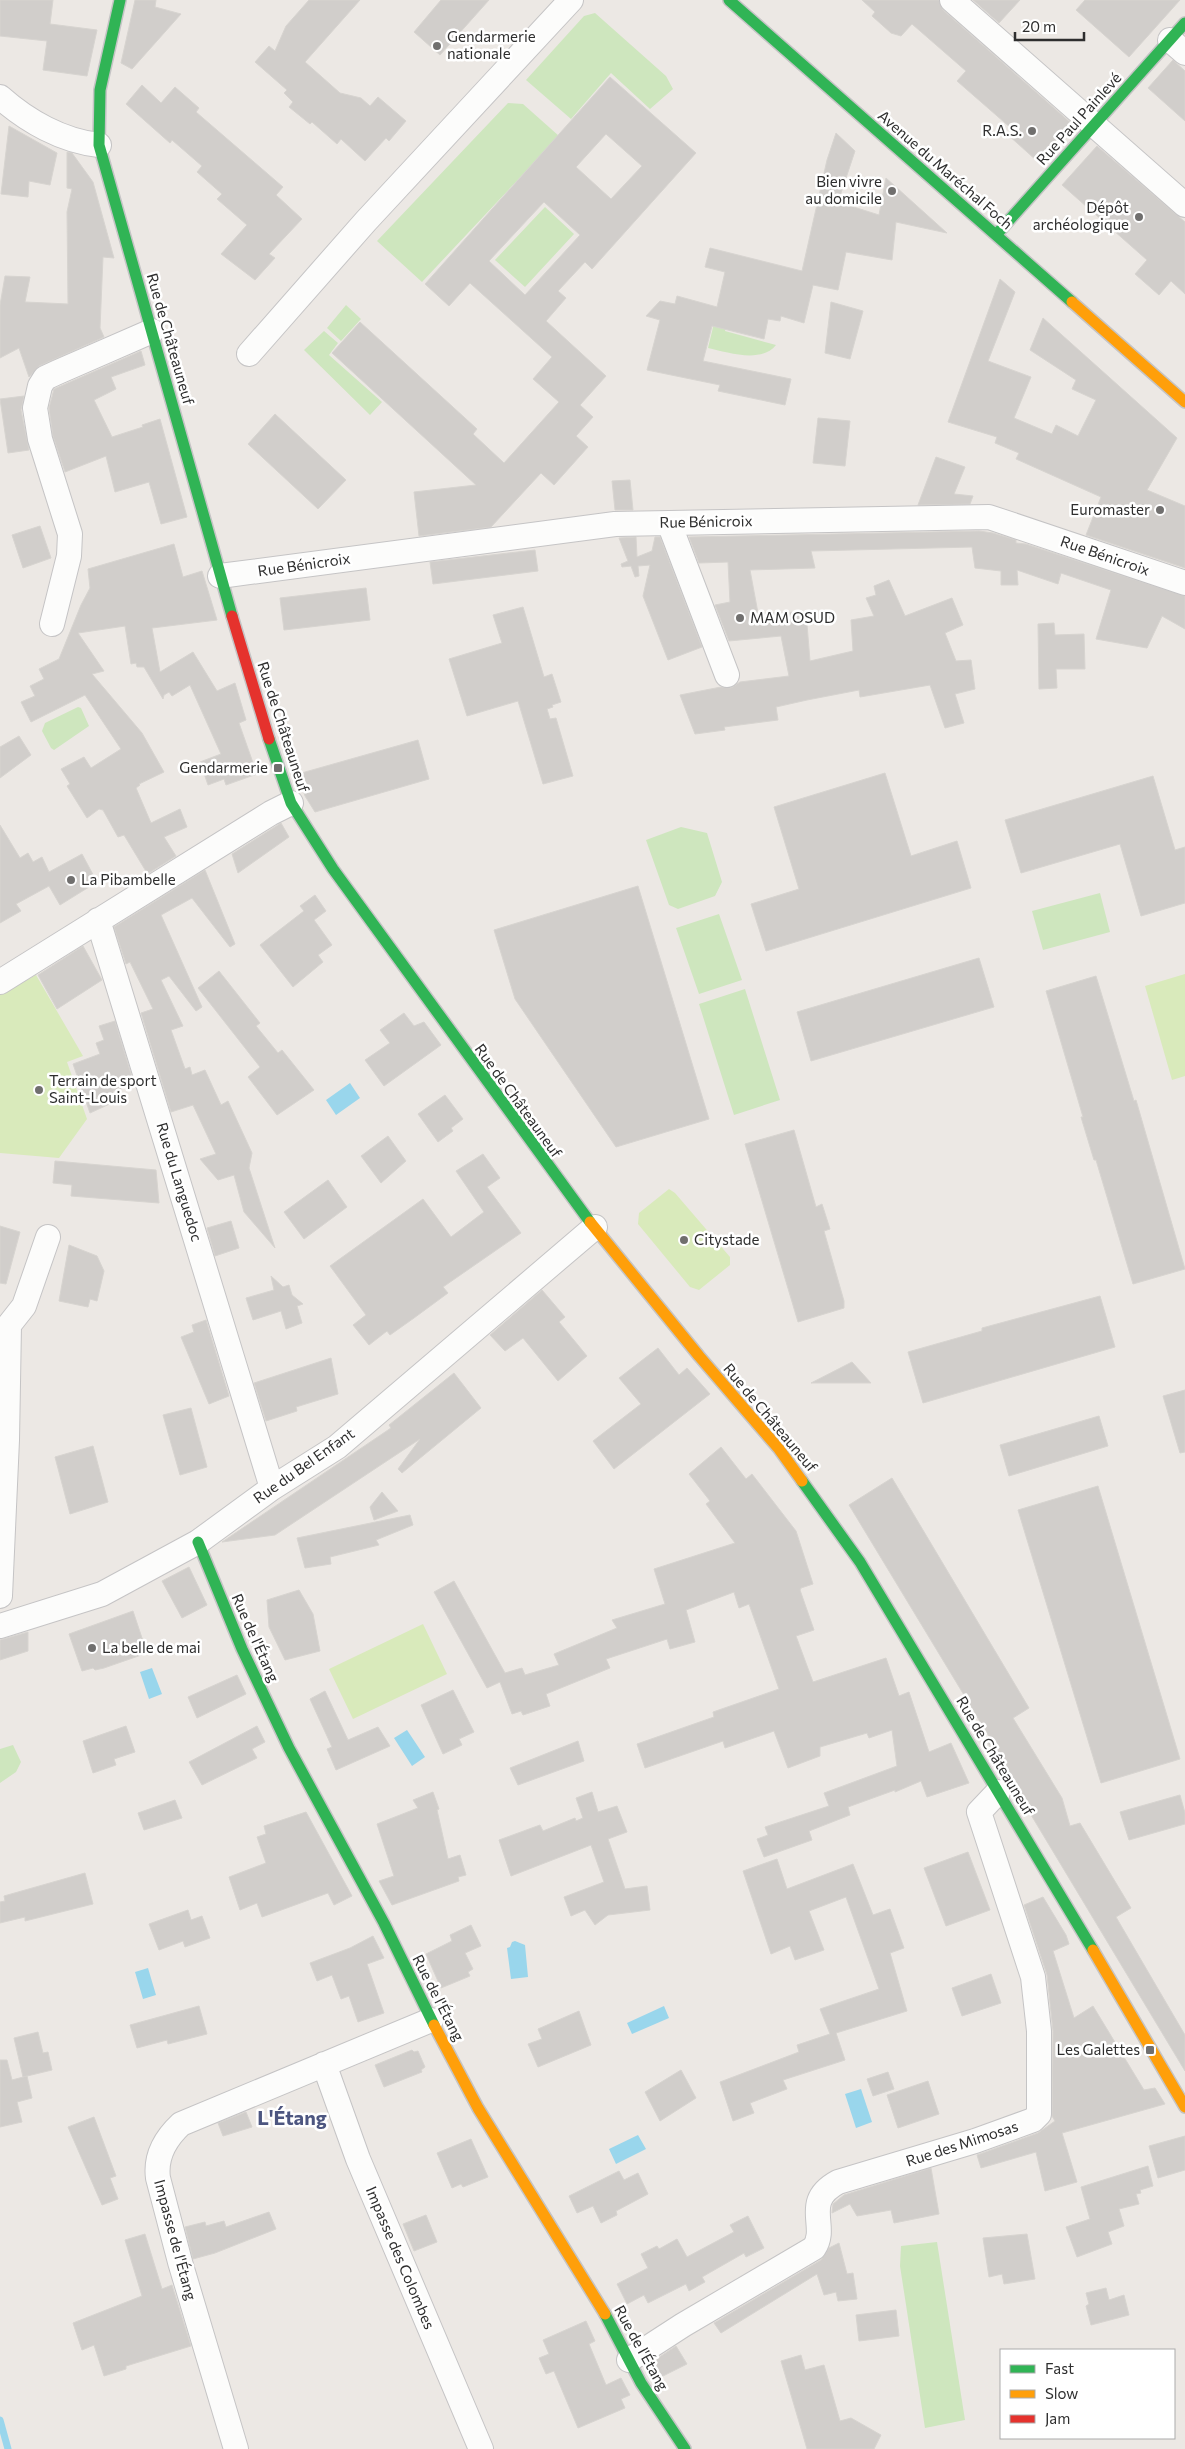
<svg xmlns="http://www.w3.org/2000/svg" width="1185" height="2449" font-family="Commissioner,sans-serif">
<rect width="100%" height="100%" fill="#ece8e4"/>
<path fill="#cee6be" d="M595,13L666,76L673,89L650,109L611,73L571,119L526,80L584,16Z
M508,103L523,104L559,136L422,282L377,241Z
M545,207L574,234L525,287L495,260Z
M724,282L736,284L725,331L776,345C761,364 727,352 708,348Z
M346,305L361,319L341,341L327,328Z
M324,331L338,343L329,355L382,402L370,415L304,350Z
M78,707L81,708L89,726L54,750L51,748L42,731L45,723Z
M681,827L707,833L722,882L715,896L678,909L669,905L646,840Z
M1100,893L1110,932L1043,950L1032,911Z
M719,914L742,980L699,994L676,928Z
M745,989L780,1100L734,1115L699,1004Z
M13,1745L21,1762L16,1772L0,1783V1749Z
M937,2242L965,2420L925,2428L900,2266L901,2246Z"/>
<path fill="#d9eabb" d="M1185,974V1076L1172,1080L1145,986Z
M36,975L83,1056L67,1062L87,1119L59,1158L0,1153V995Z
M669,1189L675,1193L730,1257V1265L699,1290L690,1287L638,1224L639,1213Z
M423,1624L447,1674L353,1719L329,1669Z"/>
<path fill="#99d6ec" d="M350,1083L360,1098L336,1115L326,1100Z
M152,1668L162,1694L149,1699L140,1672Z
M407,1730L425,1757L412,1766L394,1738Z
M515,1941L525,1945L528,1977L511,1979L507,1948L510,1947L512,1942Z
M148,1968L156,1995L143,1999L135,1972Z
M664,2006L669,2018L632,2034L627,2023Z
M861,2089L872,2122L856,2128L845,2094Z
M638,2135L646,2149L616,2164L609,2149Z"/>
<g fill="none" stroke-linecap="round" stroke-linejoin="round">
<path stroke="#99d6ec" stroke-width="7" d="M0,2420L8,2449"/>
</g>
<path fill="#d1cecb" stroke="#d7d4d0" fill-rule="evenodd" d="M0,0H53L50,24L97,30L87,76L43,70L47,41L0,36Z
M135,0H156L155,7L181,14L132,69L121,63Z
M309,0H360L305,62L340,93L361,98L370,106L378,97L406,121L389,141L386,138L365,161L341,139L337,144L312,122L310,124L289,107L293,102L284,93L287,90L255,62L269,46L275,51L286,26Z
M441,0H489L440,55L414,32Z
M862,0H939L943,10L1071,123L1037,161L1007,134L1012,129L957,81L966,71L912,24L901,36L891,33L872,16L875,12Z
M973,0H1020L999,23Z
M1085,0H1180L1129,57L1076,10Z
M1173,60L1185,71V121L1148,88Z
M610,77L696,153L592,269L585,262L558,291L566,298L546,321L606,376L580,405L593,417L576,436L588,447L554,485L541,473L491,527L419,536L414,492L476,485L332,353L360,322L477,429L473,434L504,463L559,402L533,379L552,357L470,283L449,306L425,284ZM606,134L642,166L611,199L576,167ZM544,202L580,235L525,295L489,261Z
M142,85L161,103L175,87L199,108L196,112L283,187L276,195L302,219L269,254L275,258L255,280L221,254L247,225L217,199L222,194L197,172L202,166L172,140L170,143L126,104Z
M9,126L57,153L50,185L29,181L28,197L1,194Z
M836,133L855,151L838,202L879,215L886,178L947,233L896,222L892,260L846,252L838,290L813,285L804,323L781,316L780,321L768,319L764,339L712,326L703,361L791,379L785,405L718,391L720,385L647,370L660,320L646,316L660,301L675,304L677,296L717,307L725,272L705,267L710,248L802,271L827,160Z
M1097,146L1185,222V294L1171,281L1159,295L1135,274L1147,260L1062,185Z
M67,152L72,153L93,182L114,258L103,257L100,328L104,337L39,366L29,377L19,348L0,358V305L5,276L30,277L25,302L68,304L67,212L72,189L67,188Z
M1000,279L1015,292L988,361L1031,377L1014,418L1052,434L1056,425L1078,436L1096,400L1072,389L1076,380L1030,350L1043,318L1177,438L1147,490L1185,506V568L1086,535L1101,497L1016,459L1019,453L995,443L997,437L948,422Z
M831,302L863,311L850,359L825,353Z
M141,351L145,365L111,377L116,389L94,400L112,437L143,427L142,425L160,419L187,517L161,524L149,482L115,492L106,456L65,472L53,436L49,408L54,389Z
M24,396L21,410L29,450L8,453L0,399Z
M275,414L346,480L318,509L248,444Z
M818,418L850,421L845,466L813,463Z
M936,457L965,467L954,494L973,496L970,504L918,505Z
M630,480L633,510H615L612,481Z
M40,526L51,558L23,568L12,535Z
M979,531L993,533L1016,540V543L1026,544L1185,596V629L1162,616L1147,648L1096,639L1111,590L1061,573L1058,584L1017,570L1018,585H1001V571L975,568L972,547L811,551L815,568L750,570L758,613L806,612L810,661L853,651L851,620L874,616L866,598L876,595L874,586L889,580L905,616L952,598L963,625L945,633L956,661L971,660L975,689L955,694L964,723L945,728L930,685L860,697L859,690L807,700L776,707L778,720L724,727L725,730L695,734L680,695L721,687L731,688L740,682L789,676L781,636L729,641L715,605L730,602L728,562L699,563L689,537Z
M636,537L637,557L652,551L655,537H660L702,647L668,660L643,596L650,565L638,566L639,576L635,577L631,566L622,567L621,564L628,561L619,538Z
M174,544L183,577L202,571L217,620L152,628L160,672L193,652L217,691L235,683L246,720L239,723L257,774L226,785L224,779L208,785L200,762L221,754L190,685L172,696L169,692L164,695L163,699L144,667H137L136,663L131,664L125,626L78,633L104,671L92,674L142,733L164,772L139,784L140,785L136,788L151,823L180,809L187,827L164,837L176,856L128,886L126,884L147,873L124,835L118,837L103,810L99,809L87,818L67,786L70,784L61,769L84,757L91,768L121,749L85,695L31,722L21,702L35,696L30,686L44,679L39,669L59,659L81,605L90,588L88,569Z
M535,550L538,571L433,584L430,562Z
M366,588L370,620L284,630L280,598Z
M523,607L544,677L552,674L561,702L552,705L553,707L547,709L550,719L556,718L573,776L543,784L518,701L467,716L449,659L502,643L493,615Z
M1054,623L1055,635L1084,634L1085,669H1056L1057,688L1039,689L1038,624Z
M19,736L31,755L0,778V747Z
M418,740L429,779L315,812L305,796L298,774Z
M885,773L911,856L957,841L971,888L766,951L751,904L799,889L774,807Z
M1153,776L1175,850L1185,847V903L1141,916L1120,844L1021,873L1005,820Z
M281,823L289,837L238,873L232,854Z
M0,825L20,858L28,853L33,862L42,857L49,872L82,854L97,882L60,905L49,886L16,904L21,911L0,923Z
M205,870L235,944L230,947L192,898L161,915L202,1007L196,1011L169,976L161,980L183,1026L171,1030L185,1069L190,1067L192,1075L205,1070L221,1105L228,1101L252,1153L249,1168L275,1248L244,1212L234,1175L218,1180L200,1159L216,1154L193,1105L171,1112L141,1013L153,1009L130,962L126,964L114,927Z
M638,886L709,1119L616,1147L515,999L494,930Z
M315,895L326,911L314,920L332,945L318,955L323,962L293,987L260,945L304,911L300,906Z
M83,946L102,980L57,1009L38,975Z
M979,958L994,1007L811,1061L797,1012Z
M219,971L260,1023L256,1026L278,1053L282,1050L314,1090L277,1115L248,1077L260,1067L198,988Z
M1096,976L1134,1101L1136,1100L1185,1269L1133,1284L1096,1160H1094L1081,1117H1083L1046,991Z
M404,1013L414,1026L424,1022L441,1045L384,1086L365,1060L390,1043L380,1030Z
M115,1021L134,1084L113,1091L116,1101L90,1113L73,1064L100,1054L96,1043L104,1040L99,1026Z
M445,1095L463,1119L451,1128L453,1131L438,1142L418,1114Z
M794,1130L816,1207L822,1204L830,1229L824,1231L844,1301V1308L798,1322L745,1144Z
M388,1136L406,1161L381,1183L361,1156Z
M483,1154L500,1178L487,1187L521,1233L443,1287L448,1293L414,1318L390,1335L387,1331L369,1345L353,1325L366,1315L330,1266L423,1199L451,1237L484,1212L456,1171Z
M55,1161L156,1170L159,1203L71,1196L72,1185L53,1183Z
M328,1180L347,1207L304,1239L284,1212Z
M231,1221L239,1248L215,1256L207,1228Z
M0,1226L20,1232L6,1284L0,1283Z
M69,1245L97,1256L104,1271L97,1301L90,1299L88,1307L59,1301Z
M271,1276L283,1287L289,1285L292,1295L303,1304L297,1306L302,1323L286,1329L281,1311L253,1320L246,1298L274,1290Z
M542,1290L565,1317L559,1322L587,1356L558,1381L523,1338L505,1351L490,1335Z
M1100,1296L1115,1347L923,1403L908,1352L982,1331V1328Z
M206,1320L229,1396L209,1404L181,1337L194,1332L192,1325Z
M658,1348L679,1375L687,1368L710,1394L614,1469L593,1441L641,1404L619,1378Z
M331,1358L338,1394L296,1407L297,1411L266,1421L254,1383Z
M852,1362L871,1383H811Z
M454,1373L481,1408L402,1473L398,1469L420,1439L275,1535L222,1542L391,1428L389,1425Z
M1185,1390V1452L1180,1453L1163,1396Z
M191,1408L207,1467L180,1475L163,1415Z
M1099,1416L1108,1446L1009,1476L1000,1445Z
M93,1446L108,1502L70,1514L55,1457Z
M721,1447L746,1479L752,1474L796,1531L813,1584L801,1588L800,1590L814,1630L796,1636L813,1682L886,1658L899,1696L909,1692L929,1752L951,1743L969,1783L927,1797L921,1781L895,1792V1790L848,1807L850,1815L809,1831L812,1840L764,1857L757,1839L768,1835L765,1827L829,1806L824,1793L897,1766L892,1730L869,1738L867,1733L820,1747V1756L788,1768L774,1731L725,1748L723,1741L645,1768L637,1744L714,1717L713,1712L779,1689L749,1604L739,1608L734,1592L686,1610L695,1642L670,1649L667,1639L606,1659L610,1668L546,1694L550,1706L523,1715L521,1711L512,1714L500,1682L487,1688L434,1592L454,1581L505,1673L522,1668L525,1675L559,1665L554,1654L617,1628L612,1620L665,1604L654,1569L735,1543L706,1504L710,1501L689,1474Z
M892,1478L1029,1708L1013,1718L1062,1798L1070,1826L1080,1823L1131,1908L1116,1917L1185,2035V2071L986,1740L990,1738L849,1505Z
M1098,1486L1180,1759L1101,1783L1018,1510Z
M382,1492L398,1511L374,1520L370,1507Z
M410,1515L413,1525L376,1540L379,1545L330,1557L331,1564L305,1568L297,1538Z
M189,1567L207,1605L182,1618L162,1581Z
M299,1590L313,1614L320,1651L285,1660L269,1627L267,1600Z
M133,1611L147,1653L104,1668L95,1670L93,1668L82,1671L69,1634Z
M28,1632V1651L0,1660V1640Z
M237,1675L246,1694L197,1718L188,1697Z
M453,1690L474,1732L459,1739L462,1745L443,1754L421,1705Z
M325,1691L348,1740L378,1727L390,1746L336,1770L327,1749L332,1747L310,1699Z
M126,1726L135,1752L114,1759L116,1765L93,1773L83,1741Z
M257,1726L265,1742L252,1749L257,1758L202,1785L189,1762Z
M578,1741L584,1761L518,1785L510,1768Z
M433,1792L439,1809L437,1810L448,1859L460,1855L466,1875L458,1877L459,1881L392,1905L379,1881L394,1876L377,1824L418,1808L413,1800Z
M592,1792L598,1812L617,1806L627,1832L608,1839L625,1889L647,1886L650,1910L608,1915L595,1925L585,1910L571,1916L564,1897L604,1882L591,1845L511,1876L499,1840L540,1825L543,1831L575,1818L576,1821L583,1818L576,1798Z
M1180,1795L1185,1813V1824L1129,1840L1120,1812Z
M175,1800L182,1818L144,1830L138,1813Z
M306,1812L352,1896L334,1905L328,1893L262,1917L257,1903L240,1910L229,1877L266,1863L257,1837L266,1834L264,1826Z
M968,1852L990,1910L946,1926L924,1868Z
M777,1859L787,1889L853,1864L873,1915L890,1909L904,1948L890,1953L907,2011L836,2033L845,2060L783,2080L787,2089L750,2103L754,2113L733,2121L720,2082L799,2052L797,2045L830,2034L820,2009L879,1989L846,1897L809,1911L824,1950L795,1960L790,1946L771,1954L743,1871Z
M85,1873L93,1904L25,1921V1917L0,1923V1902L5,1901L4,1896Z
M1043,1897L1066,1935L1069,1944L1053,1951L1074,2018L1093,2006L1144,2090L1155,2088L1165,2104L1062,2133L1077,2182L1045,2191L1036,2152L981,2168L977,2155L1038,2133L1055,2121L1052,2116L1053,2031L1047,1975L1024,1905Z
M188,1910L191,1920L202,1916L210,1938L185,1947L183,1941L159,1950L149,1924Z
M471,1925L481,1946L465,1953L473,1969L468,1972L470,1976L441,1988L426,1954L452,1941L450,1935Z
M373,1936L384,1958L367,1964L384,2013L358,2022L349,1996L341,1999L332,1975L317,1981L310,1963L350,1948Z
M991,1974L1001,2003L962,2016L952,1988Z
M199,2006L207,2034L168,2044L167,2040L137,2048L130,2025Z
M579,2011L591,2045L538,2067L528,2044L542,2039L538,2029Z
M38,2032L43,2053L48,2052L52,2070L23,2077L14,2038Z
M412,2050L414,2052L418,2051L425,2067L421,2070L422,2072L384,2087L375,2065Z
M0,2060H7L12,2080L27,2076L32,2098L17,2102L22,2122L0,2127Z
M681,2070L696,2098L660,2121L645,2092Z
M888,2072L894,2089L873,2096L867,2079Z
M928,2081L939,2114L898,2128L887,2095Z
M246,2112L252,2127L223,2136L218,2123Z
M94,2117L116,2176L110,2178L118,2199L102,2205L68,2127Z
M1185,2136V2170L1158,2178L1149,2146Z
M471,2139L488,2177L463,2187L461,2184L452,2188L437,2153Z
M1148,2166L1153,2186L1140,2190L1141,2193L1136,2194L1139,2204L1119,2209L1124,2226L1108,2232L1112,2244L1077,2257L1066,2227L1090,2219L1081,2187Z
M931,2168L939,2214L894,2223L891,2210L857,2216L850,2204L832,2213L833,2204L844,2195Z
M619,2171L624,2180L638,2173L648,2194L616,2211L617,2215L601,2223L593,2206L577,2213L569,2196Z
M269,2212L276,2229L215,2253L193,2259L185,2227L205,2222L206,2226L224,2221L226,2227Z
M426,2215L437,2242L414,2251L403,2224Z
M748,2216L764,2248L746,2257L744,2253L702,2277L705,2282L689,2291L686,2284L648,2303L644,2295L627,2304L617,2284L648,2268L641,2254L657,2246L659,2249L677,2239L687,2257L734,2232L730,2225Z
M145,2234L162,2289L172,2285L191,2346L126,2366V2369L104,2376L94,2345L82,2350L73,2323L142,2296L125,2240Z
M1027,2234L1035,2279L1004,2284L1002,2274L989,2277L983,2238Z
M839,2243L847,2274L853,2273L857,2299L838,2301L836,2292L824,2295L817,2274L721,2333L714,2323L821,2260L829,2248Z
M1106,2288L1109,2300L1124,2295L1129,2315L1091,2325L1086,2306L1089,2304L1086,2293Z
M896,2310L899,2336L859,2341L856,2315Z
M586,2321L595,2341L589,2344L606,2385L621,2378L630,2395L621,2399L625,2408L578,2428L554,2371L546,2374L539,2358L549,2354L543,2340Z
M676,2346L687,2364L657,2379L649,2364Z
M801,2355L805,2370L824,2365L840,2421L851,2418L881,2435L874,2449H807L781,2361Z"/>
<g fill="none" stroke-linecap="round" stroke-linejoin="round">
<g stroke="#c5c4c5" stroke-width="26">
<path id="street" d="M952,0L1185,205
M1170,40L1185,53
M0,97C27,121 62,141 99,145
M249,354L366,221L571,0
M669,523L727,675
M220,576L615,524L989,517L1185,583
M52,624L69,556L70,534L40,439L35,408L40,386L45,378L58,372L152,331
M98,920L272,1488
M0,982L271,813L291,803
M0,1596L7,1440L9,1325L24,1306L48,1237
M0,1626L102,1594L198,1542L272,1488L337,1447L595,1227
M324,2064L358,2159L481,2449
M629,2360L683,2325L814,2248C829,2226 801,2202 838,2182L975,2141L1033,2120L1039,2114V2031L1033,1977L979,1812L998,1792
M236,2449L180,2262L158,2178C155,2156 165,2139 181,2124L431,2020"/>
</g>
<g stroke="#c5c4c5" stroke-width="14">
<path id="fast" d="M120,0L100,90L99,145L232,616
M729,0L1072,302
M996,235L1185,23
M269,739L291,803L333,869L590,1222
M802,1481L860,1562L1093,1950
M198,1542L242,1649L289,1748L384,1923L434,2025
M605,2314L641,2383L685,2449"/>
</g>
<g stroke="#c5c4c5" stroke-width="14">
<path id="slow" d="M1072,302L1185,402
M590,1222L699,1356L779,1449L802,1481
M1093,1950L1185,2107
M434,2025L478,2108L605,2314"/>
</g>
<g stroke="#c5c4c5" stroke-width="14">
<path id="jam" d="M232,616L269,739"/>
</g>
<use href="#street" stroke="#fcfcfb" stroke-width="24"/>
<use href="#fast" stroke="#30b455" stroke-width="11"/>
<use href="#slow" stroke="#ff9f0a" stroke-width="11"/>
<use href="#jam" stroke="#e5322d" stroke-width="11"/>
</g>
<g fill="#706f6e" stroke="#fff" stroke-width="2">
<circle cx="437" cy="46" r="5"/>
<circle cx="1032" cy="131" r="5"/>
<circle cx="892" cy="191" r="5"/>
<circle cx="1139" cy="217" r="5"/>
<circle cx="1160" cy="510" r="5"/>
<circle cx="740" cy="618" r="5"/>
<rect x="273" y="763" width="10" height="10" rx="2.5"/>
<circle cx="71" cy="880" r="5"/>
<circle cx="39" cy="1090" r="5"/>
<circle cx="684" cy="1240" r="5"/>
<circle cx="92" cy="1648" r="5"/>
<rect x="1145" y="2045" width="10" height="10" rx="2.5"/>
</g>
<g text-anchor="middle" stroke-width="5" stroke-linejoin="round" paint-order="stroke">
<g font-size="15" fill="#2e2e2e" stroke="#fff" text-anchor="start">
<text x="447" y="42">Gendarmerie<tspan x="447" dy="17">nationale</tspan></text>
<text x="1022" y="136" text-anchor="end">R.A.S.</text>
<text x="882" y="187" text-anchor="end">Bien vivre<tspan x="882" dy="17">au domicile</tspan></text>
<text x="1129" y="213" text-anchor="end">Dépôt<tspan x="1129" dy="17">archéologique</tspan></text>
<text x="1150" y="515" text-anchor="end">Euromaster</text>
<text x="750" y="623">MAM OSUD</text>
<text x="268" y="773" text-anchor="end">Gendarmerie</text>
<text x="81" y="885">La Pibambelle</text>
<text x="49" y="1086">Terrain de sport<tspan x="49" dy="17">Saint-Louis</tspan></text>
<text x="694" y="1245">Citystade</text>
<text x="102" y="1653">La belle de mai</text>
<text x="1140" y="2055" text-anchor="end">Les Galettes</text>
</g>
<g font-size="15" fill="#2e2e2e" stroke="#fff">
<text transform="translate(1079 119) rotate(-48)" y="5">Rue Paul Painlevé</text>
<text transform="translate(945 170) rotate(41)" y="5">Avenue du Maréchal Foch</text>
<text transform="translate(170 339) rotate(74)" y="5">Rue de Châteauneuf</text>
<text transform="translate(706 522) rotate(-1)" y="5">Rue Bénicroix</text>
<text transform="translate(1105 556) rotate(19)" y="5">Rue Bénicroix</text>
<text transform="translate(304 565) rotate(-8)" y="5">Rue Bénicroix</text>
<text transform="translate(283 727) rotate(72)" y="5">Rue de Châteauneuf</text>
<text transform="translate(518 1101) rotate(54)" y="5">Rue de Châteauneuf</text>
<text transform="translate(179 1182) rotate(73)" y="5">Rue du Languedoc</text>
<text transform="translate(770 1418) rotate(50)" y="5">Rue de Châteauneuf</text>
<text transform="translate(304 1466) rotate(-35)" y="5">Rue du Bel Enfant</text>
<text transform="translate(255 1638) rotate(66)" y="5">Rue de l'Étang</text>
<text transform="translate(995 1756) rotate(59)" y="5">Rue de Châteauneuf</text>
<text transform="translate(438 1998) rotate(63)" y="5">Rue de l'Étang</text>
<text transform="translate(962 2144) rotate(-18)" y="5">Rue des Mimosas</text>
<text transform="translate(175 2240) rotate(75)" y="5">Impasse de l'Étang</text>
<text transform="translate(400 2258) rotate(67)" y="5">Impasse des Colombes</text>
<text transform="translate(641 2348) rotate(61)" y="5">Rue de l'Étang</text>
</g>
<g font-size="20" font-weight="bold" fill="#4d5680" stroke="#fff">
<text x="292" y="2125">L'Étang</text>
</g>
</g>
<rect x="1000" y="2349" width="175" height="90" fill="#ffffff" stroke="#ababab"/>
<rect x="1010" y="2365" width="25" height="8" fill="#30b455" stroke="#ababab"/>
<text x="1045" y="2374" font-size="15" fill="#2e2e2e">Fast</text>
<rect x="1010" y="2390" width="25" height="8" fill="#ff9f0a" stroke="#ababab"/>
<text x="1045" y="2399" font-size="15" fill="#2e2e2e">Slow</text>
<rect x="1010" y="2415" width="25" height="8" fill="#e5322d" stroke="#ababab"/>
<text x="1045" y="2424" font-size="15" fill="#2e2e2e">Jam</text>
<path d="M1015 32v8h69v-8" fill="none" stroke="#2e2e2e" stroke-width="2.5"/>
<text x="1022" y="32" font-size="15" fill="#2e2e2e" stroke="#ffffff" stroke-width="4" paint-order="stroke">20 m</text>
</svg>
